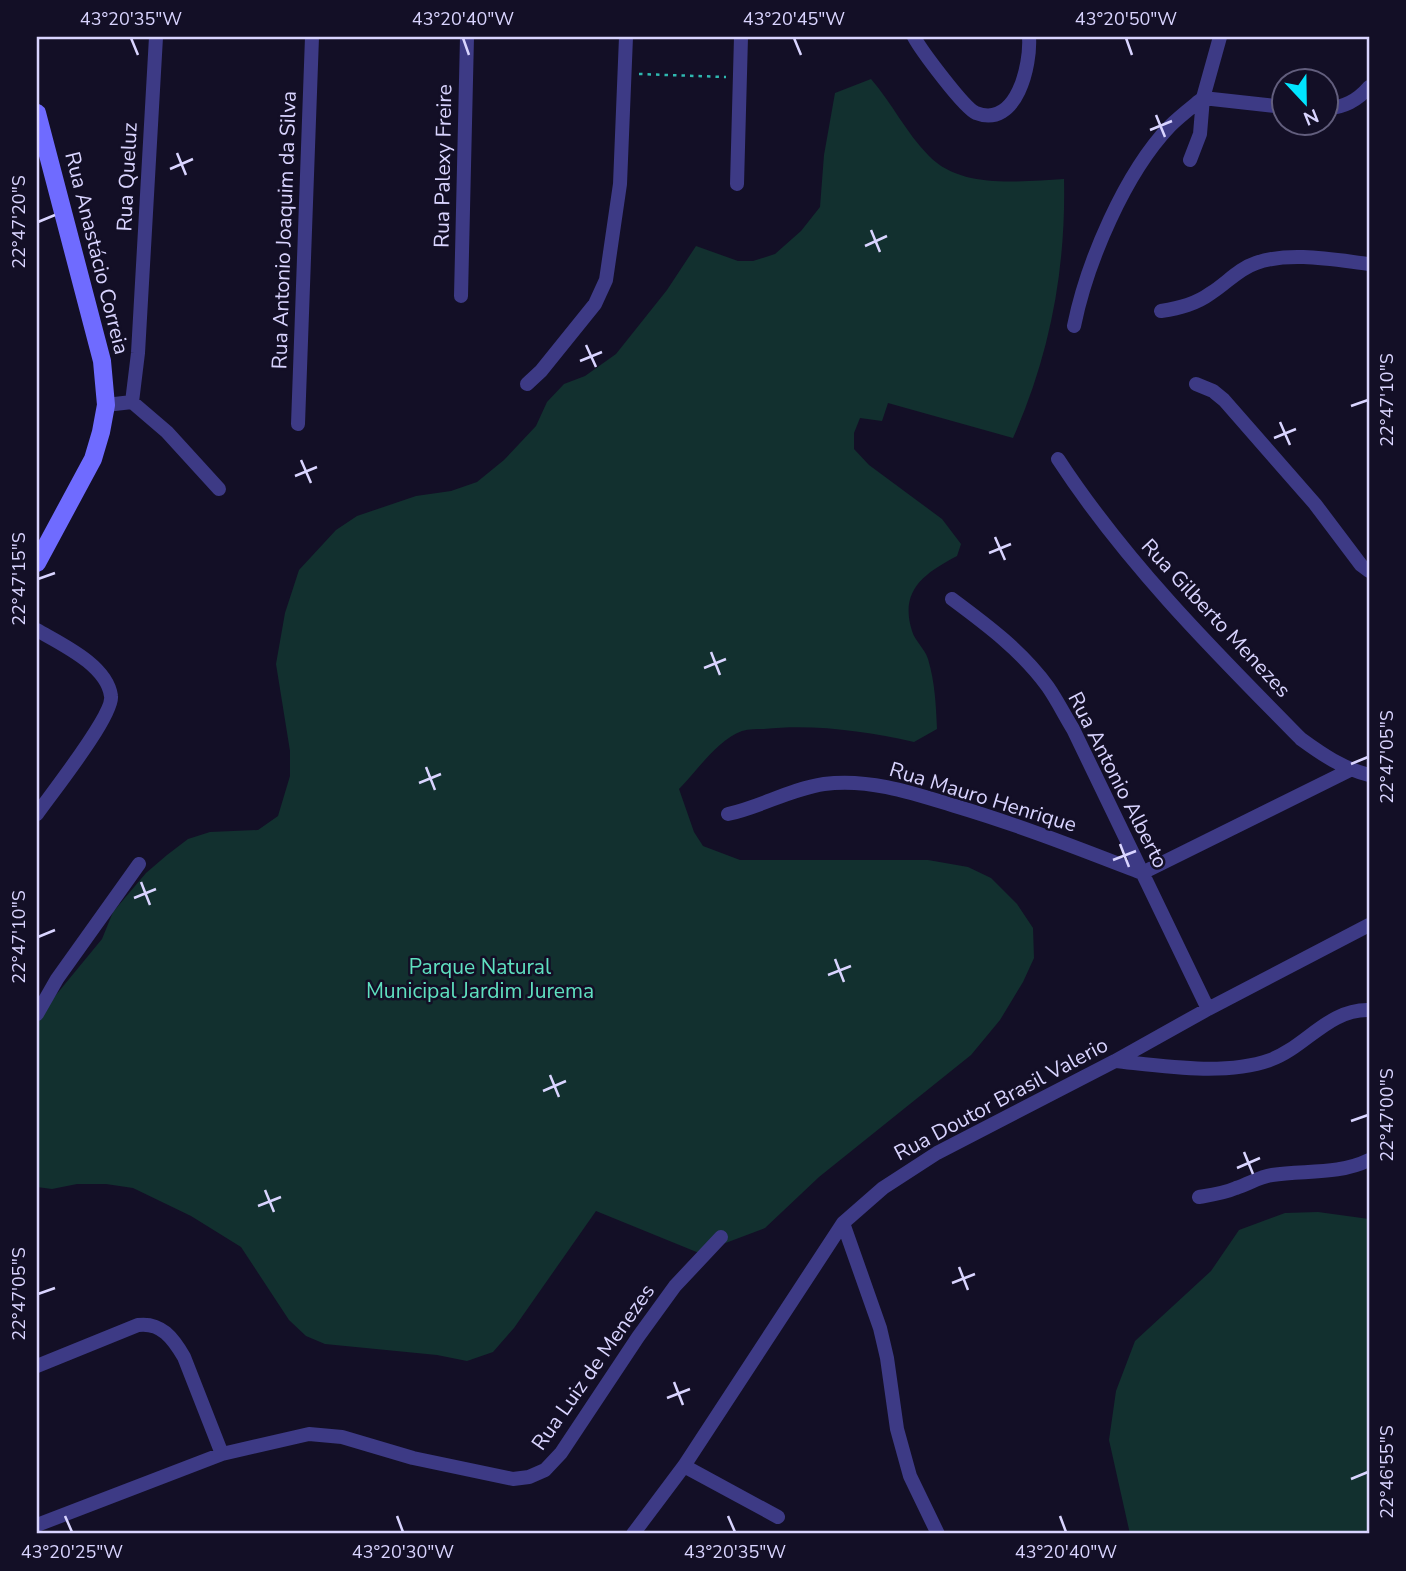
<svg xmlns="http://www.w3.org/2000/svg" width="1406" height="1571" font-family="'Nunito Sans',sans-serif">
<rect width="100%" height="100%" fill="#130f26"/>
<path fill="#12302f" d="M871,79C892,103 906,133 929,156C962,190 1022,181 1064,179C1066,269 1050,355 1013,438L888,403L882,421L860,418L854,433V449L869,465L942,519L961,544L957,556C925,573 899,590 912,631C915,641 925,649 928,659C935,682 936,706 937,729L914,742C865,731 814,724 764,729C757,729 749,729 742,731C716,741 698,770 679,789L694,832L703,846L740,860H928L968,867L991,878L1017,904L1033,928L1034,958L1023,982L1000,1020L971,1055L819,1177L765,1228L699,1253L596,1211L514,1328L493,1352L467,1361L437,1355L325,1344L306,1336L289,1320L241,1247L191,1216L133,1188L106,1184H77L52,1189L37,1187V1018L102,939L113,912L146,873L167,855L188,839L210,832L258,830L278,816L290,776V751L276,664L285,613L299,570L336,530L357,516L416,496L451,491L477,482L504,460L536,426L547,402L564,384L585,376L616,354L667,290L696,246L738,261H753L775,254L801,231L820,207L824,155L835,93Z
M1318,1212L1369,1219V1534H1130L1109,1440L1116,1391L1135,1341L1211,1271L1239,1230L1285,1213Z"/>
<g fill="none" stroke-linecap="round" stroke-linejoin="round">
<path stroke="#2fb8b0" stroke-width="2.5" stroke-dasharray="3.5 5" stroke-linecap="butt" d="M639,74L726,77"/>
<path stroke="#3d3a85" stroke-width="14" d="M914,37C921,50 964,108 976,113C1017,129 1031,64 1029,37
M1326,109C1344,107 1357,101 1369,87
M1190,160L1200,134L1203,98L1220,37
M737,184L741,37
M461,296L467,37
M1161,311C1180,308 1196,304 1211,293C1227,283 1238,269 1256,263C1290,251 1335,260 1369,264
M1074,326C1087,262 1125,173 1170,126C1180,116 1192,107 1203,98L1284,107
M527,384L541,371L595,304L606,280L620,184L626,37
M1196,384L1213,391L1224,400L1315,504L1361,565L1369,571
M132,402L138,353L156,37
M132,402L167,432L219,489
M106,405L132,402
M298,424L312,37
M1058,459C1126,563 1214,651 1301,739C1323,755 1342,768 1369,775
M952,599C987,625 1022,651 1048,687C1057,700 1065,716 1073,729L1208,1009
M37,630C61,644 107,665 111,696C114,715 51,794 37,814
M728,814C761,807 790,789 824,784C869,778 913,793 955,806C1019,825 1080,849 1142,873
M1142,873L1350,770
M37,1014L57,979L139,864
M1115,1061C1163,1066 1224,1076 1270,1060C1306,1047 1328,1009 1369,1010
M1199,1197C1211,1195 1225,1193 1236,1188C1249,1184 1259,1177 1272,1175C1305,1170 1338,1175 1369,1160
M843,1223L880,1328L887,1358L897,1429L910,1476L938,1534
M37,1366L138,1325C161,1322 173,1338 184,1357L222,1454
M684,1466L778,1517
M37,1525L222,1454L309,1434L342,1437L413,1458L513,1479L529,1477L545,1470L561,1453L638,1337L675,1286L721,1237
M633,1534L684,1466L843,1223L883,1188L937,1153L1115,1061L1208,1009L1369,925"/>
<path stroke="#6f6bff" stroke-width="18" d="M37,113L102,361L106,405L101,432L93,459L37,563"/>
</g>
<path fill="none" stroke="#d9d4ff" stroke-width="2.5" d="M131,38L138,55M463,38L469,55M794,38L801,55M1126,38L1132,55M1156,115L1165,137M1150,130L1172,121M177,153L186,175M170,169L193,159M38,222L55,215M871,230L880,252M865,246L887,236M586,345L596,367M580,361L602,352M1351,406L1368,400M1280,422L1290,445M1274,438L1296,429M301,460L311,483M295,476L317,467M995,537L1005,560M989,553L1011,544M38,579L55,573M711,652L720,675M704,668L726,659M1351,764L1368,757M426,767L435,790M419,783L441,774M1120,844L1129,867M1113,860L1136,851M141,882L150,905M134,898L156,889M38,937L55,930M835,959L844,982M828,975L851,966M550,1075L559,1097M543,1091L566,1081M1351,1121L1368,1115M1244,1152L1253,1174M1237,1168L1260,1158M265,1190L274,1212M258,1206L281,1197M959,1267L968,1290M952,1283L975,1274M38,1294L55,1288M674,1382L683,1405M667,1398L690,1389M1351,1479L1368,1472M65,1516L72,1532M397,1516L403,1532M728,1516L735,1532M1060,1516L1066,1532"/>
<g text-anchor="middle" stroke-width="5" stroke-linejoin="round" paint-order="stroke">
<g font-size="21" fill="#d9d4ff" stroke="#130f26">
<text transform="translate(443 166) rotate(-89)" y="7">Rua Palexy Freire</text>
<text transform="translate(127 177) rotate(-87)" y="7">Rua Queluz</text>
<text transform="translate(284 230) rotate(-88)" y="7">Rua Antonio Joaquim da Silva</text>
<text transform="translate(97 253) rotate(76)" y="7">Rua Anastácio Correia</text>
<text transform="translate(1216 618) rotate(47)" y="7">Rua Gilberto Menezes</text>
<text transform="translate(1118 780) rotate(63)" y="7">Rua Antonio Alberto</text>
<text transform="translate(983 797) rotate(17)" y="7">Rua Mauro Henrique</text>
<text transform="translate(1001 1099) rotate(-28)" y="7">Rua Doutor Brasil Valerio</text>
<text transform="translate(593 1367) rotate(-55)" y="7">Rua Luiz de Menezes</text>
</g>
<g font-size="21" fill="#5fe0c0" stroke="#130f26">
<text x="480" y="974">Parque Natural<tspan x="480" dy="24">Municipal Jardim Jurema</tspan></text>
</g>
</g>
<rect width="1406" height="1571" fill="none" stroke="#130f26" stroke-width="77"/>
<g transform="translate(1305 102) rotate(158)"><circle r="33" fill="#130f26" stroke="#625e7d" stroke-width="2"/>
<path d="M0-5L12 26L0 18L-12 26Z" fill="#00e5ff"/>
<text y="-10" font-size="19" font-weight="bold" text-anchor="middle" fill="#d9d4ff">N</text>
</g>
<rect x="38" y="38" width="1330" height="1494" fill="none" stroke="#d9d4ff" stroke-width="2.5"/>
<g font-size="18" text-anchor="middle" fill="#d9d4ff">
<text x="131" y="25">43°20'35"W</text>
<text x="463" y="25">43°20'40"W</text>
<text x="794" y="25">43°20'45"W</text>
<text x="1126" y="25">43°20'50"W</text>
<text transform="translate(19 222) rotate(-90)" y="6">22°47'20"S</text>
<text transform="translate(1387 400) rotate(-90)" y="6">22°47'10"S</text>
<text transform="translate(19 579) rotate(-90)" y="6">22°47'15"S</text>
<text transform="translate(1387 757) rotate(-90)" y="6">22°47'05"S</text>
<text transform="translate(19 937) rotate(-90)" y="6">22°47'10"S</text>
<text transform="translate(1387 1115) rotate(-90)" y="6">22°47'00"S</text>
<text transform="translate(19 1294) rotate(-90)" y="6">22°47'05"S</text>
<text transform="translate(1387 1472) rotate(-90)" y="6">22°46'55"S</text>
<text x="72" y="1558">43°20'25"W</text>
<text x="403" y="1558">43°20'30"W</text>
<text x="735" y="1558">43°20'35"W</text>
<text x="1066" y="1558">43°20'40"W</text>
</g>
</svg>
